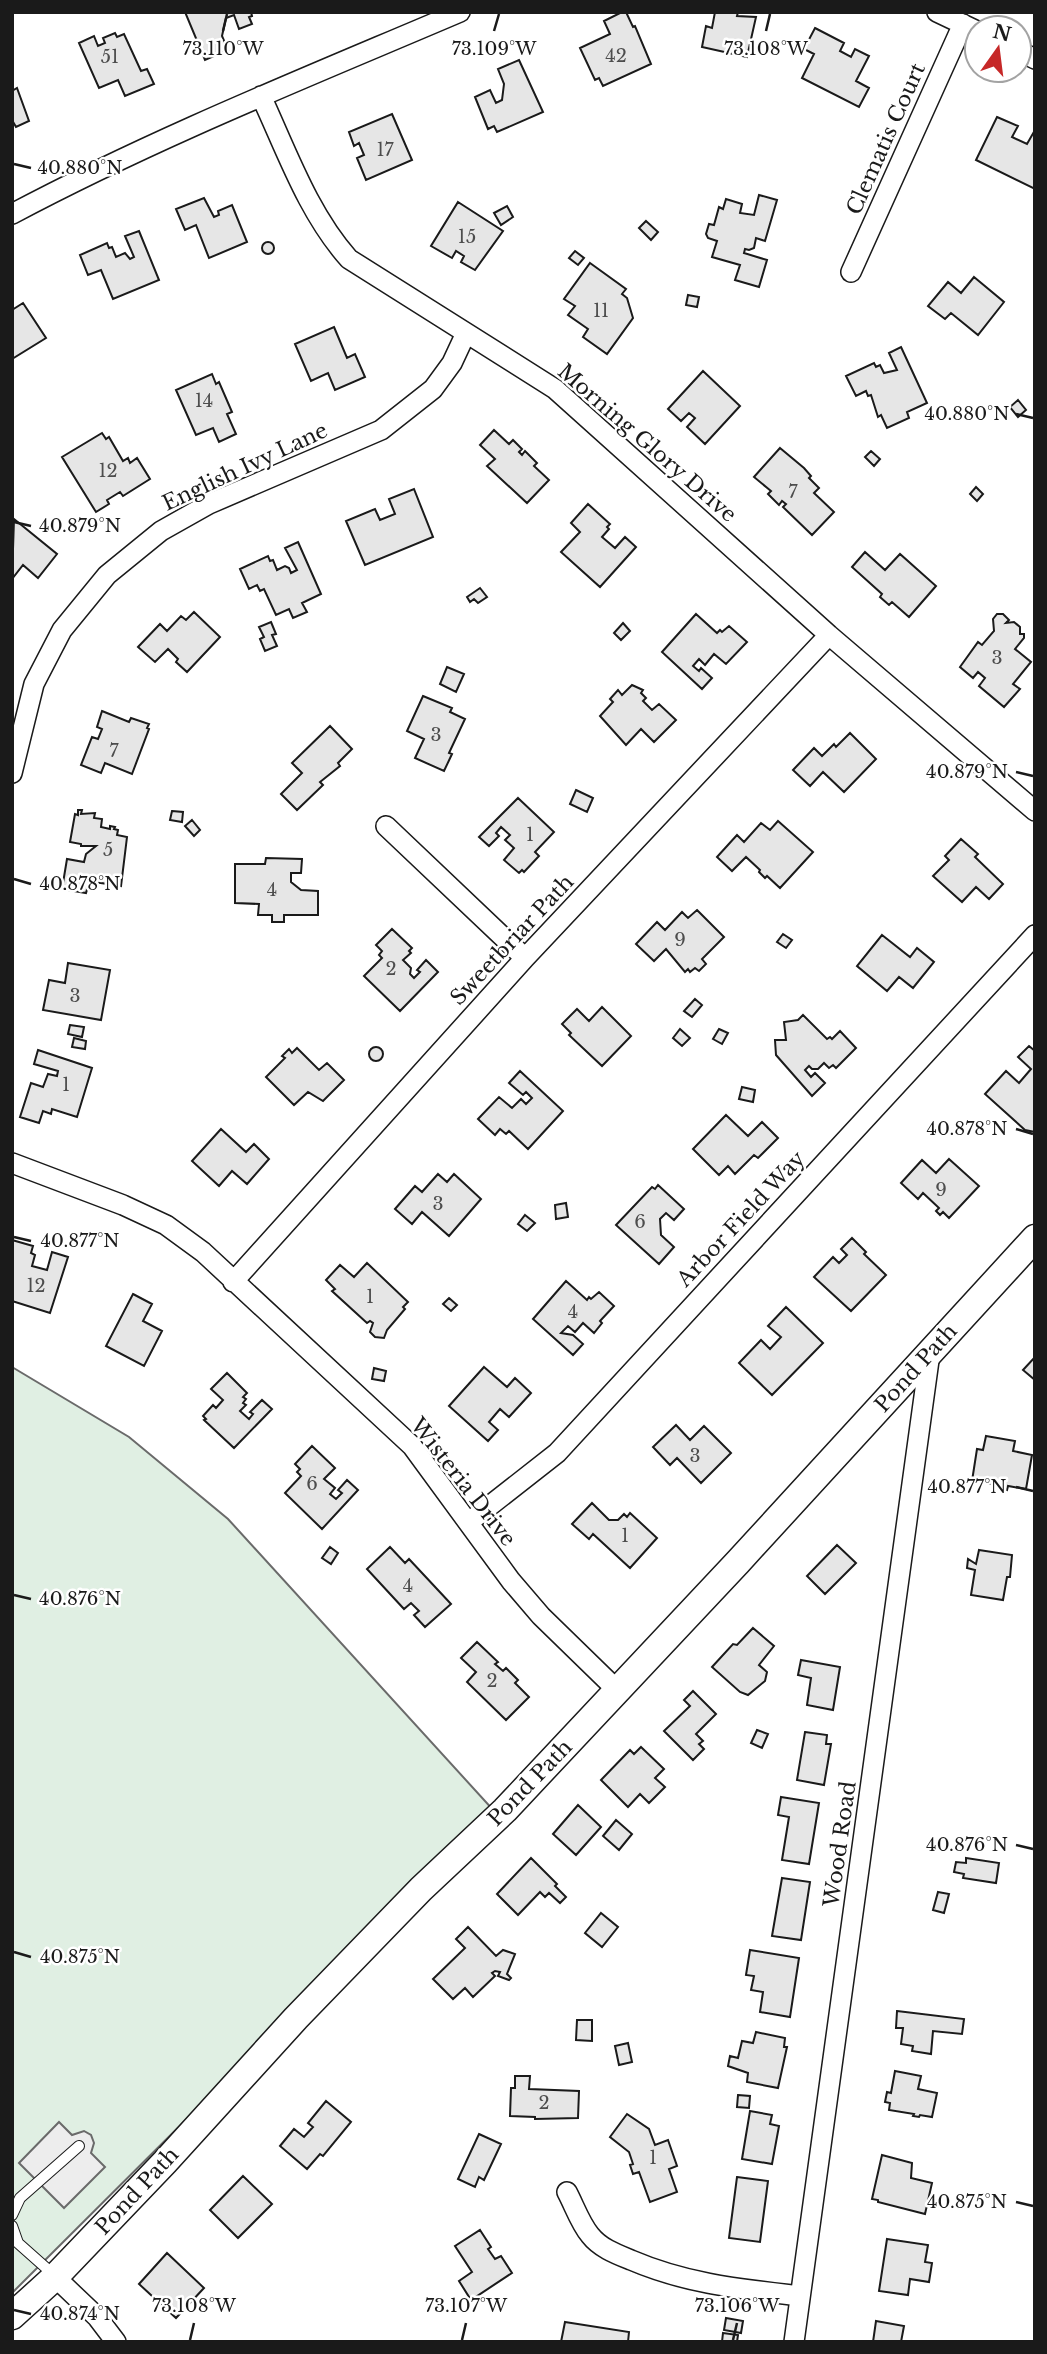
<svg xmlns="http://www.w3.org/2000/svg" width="1047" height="2354" font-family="'Libre Baskerville',serif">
<rect width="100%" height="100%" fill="#fff"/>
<path fill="#e0efe3" stroke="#6a6a6a" stroke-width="2" d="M12,1367L129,1437L228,1519L495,1812L12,2293Z"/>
<path fill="#ededed" stroke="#6a6a6a" stroke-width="2" d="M59,2122L72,2135L84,2131L91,2135L94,2143L91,2153L105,2167L64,2208L19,2163Z"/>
<path fill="#e6e6e6" stroke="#1a1a1a" stroke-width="2" d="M185,12H251L252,16L249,17L252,24L239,29L234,15L226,18L222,36L228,50L205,60Z
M622,12H626L633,27L635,26L651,64L603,86L599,78L595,80L580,48L610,34L604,21Z
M715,12H738L737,16L756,17L747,57L702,47L706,26L712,28Z
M815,28L844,43L840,51L851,57L855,49L869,56L856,81L869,88L859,107L802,78L814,54L804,49Z
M115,33L117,37L124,34L141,71L147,69L154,84L125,96L118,80L99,88L79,43L94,36L98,46L105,43L103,38Z
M519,60L543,112L497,132L494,126L488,129L475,97L490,90L496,103L502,100L504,84L498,69Z
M17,88L29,121L16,127L12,120V91Z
M392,114L412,160L366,180L357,158L364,155L359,143L354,146L349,132Z
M997,117L1018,126L1012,137L1027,144L1035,130V189L976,160Z
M759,195L777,200L765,241L756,238L754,248L749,250L745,249L744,253L767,260L759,287L735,280L740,265L712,257L717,241L708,238L706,234L709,224L714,225L719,207L723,209L726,199L742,204L740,213L754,215Z
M204,198L214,217L219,215L218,211L232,205L247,242L209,258L196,225L185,230L176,209Z
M458,202L503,231L475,270L461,262L464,256L456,251L452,258L431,246Z
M507,206L513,217L501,225L494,213Z
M646,221L658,232L651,240L639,228Z
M139,231L159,280L113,299L101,270L88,275L80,255L107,243L109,248L112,247L116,257L125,253L130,259L134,257L125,236Z
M262 248a6 6 0 1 1 12 0a6 6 0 1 1-12 0Z
M575,251L584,258L578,265L569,258Z
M590,263L626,289L622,294L627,298L633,318L607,354L583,337L588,329L568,315L575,306L564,299Z
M974,277L1004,302L978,335L951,313L945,319L928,306L948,282L961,293Z
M688,295L699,297L697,307L686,305Z
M23,303L46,338L12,359V310Z
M334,327L347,358L355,354L365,377L335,390L328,373L311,381L295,344Z
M901,347L927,403L907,412L909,418L887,428L881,415L878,417L871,395L868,396L866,391L856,396L846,376L874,363L876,367L880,365L884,373L897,370L889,353Z
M703,371L740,406L705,444L687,427L695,418L689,413L681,421L668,409Z
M212,374L216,384L219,382L232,412L227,414L236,434L219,442L213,428L196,435L176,390Z
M1018,400L1026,410L1018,417L1010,407Z
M494,430L509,444L513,440L522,449L519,452L522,455L525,451L537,463L534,466L549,480L527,503L487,466L495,459L480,445Z
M102,433L106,439L109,437L123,461L128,458L130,463L137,458L150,479L123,496L120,492L107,500L109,504L96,512L62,457Z
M780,448L804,468L811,476L809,478L819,488L814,493L834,512L812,535L783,507L786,504L782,501L779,505L768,494L771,491L754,477Z
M871,451L880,459L874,466L865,457Z
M976,487L983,494L977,501L970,494Z
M414,489L433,537L365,565L346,521L375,509L380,520L395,514L389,499Z
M588,504L610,524L607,527L609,529L602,537L615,548L625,537L636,547L600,587L561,552L580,532L571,523Z
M14,519L57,554L38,578L23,565L12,579Z
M298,542L321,594L302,603L307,612L293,618L289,609L276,615L264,589L260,591L257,585L249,589L240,569L268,556L270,561L273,560L277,570L285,566L289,568L291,573L297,570L285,548Z
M865,552L885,570L900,554L936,586L909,617L892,602L889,605L880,597L882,594L852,567Z
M480,588L487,597L478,603L474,599L470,602L467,597Z
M194,612L220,637L187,672L176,662L178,659L168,649L155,662L138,647L160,624L167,631L181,616L186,620Z
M696,614L717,633L720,630L722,632L729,626L747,642L726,664L714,654L705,665L699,659L693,666L699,671L701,668L712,678L702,689L662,652Z
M997,614H1003L1009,620L1006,623L1014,622L1020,627V634H1024V638L1015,649L1031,662L1013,684L1020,689L1004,707L979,686L985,678L978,672L973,678L960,667L978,642L982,645L994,631L993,619Z
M271,622L276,634L272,635L277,646L265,651L260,639L264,637L259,627Z
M623,623L630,631L621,640L614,633Z
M447,667L464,674L456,692L440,684Z
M632,685L643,690L641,693L646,698L643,701L652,710L659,704L676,720L654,742L641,729L626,745L600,716L613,702L610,699L618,690L622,695Z
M423,696L452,708L450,712L465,719L449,753L452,754L444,771L415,758L424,739L407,731Z
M102,711L129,722L131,718L149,724L147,728L149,729L132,774L105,763L101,773L81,765L92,737L98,739L102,729L97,727Z
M330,726L352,749L338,763L340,766L320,782L323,785L297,810L281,794L302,773L292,763Z
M850,733L876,759L844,792L823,772L810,786L793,770L814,748L822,756L834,744L836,747Z
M576,790L593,798L587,812L570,804Z
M518,798L554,832L535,852L539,856L524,872L522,870L519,873L504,860L514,848L505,840L510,835L501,827L496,833L499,836L489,846L479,837Z
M78,810H82L81,814L95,813L94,818L102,819L101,827L110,829V826L115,827L114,829L118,830L117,835L127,837L121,886L94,882V887L88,886L86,893L62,889L67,859L84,862L86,854L96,846H81V844L70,842L75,814L78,815Z
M172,811L183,812L182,822L170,820Z
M192,820L200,830L194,836L185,826Z
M778,821L813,852L780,888L767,876L765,878L759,872L760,870L746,857L732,871L717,857L737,835L744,842L761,823L770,830Z
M961,839L978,854L975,857L1003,884L989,899L976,887L962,902L933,876L949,860L945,856Z
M266,858L302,859L301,873H291V882L301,890L318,891V915H284V922H272V915H258L259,904L235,903V864H265Z
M697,910L724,937L702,959L706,964L699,971L695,968L690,972L688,969L685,972L666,949L654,961L636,944L657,922L665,930L682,912L688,918Z
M392,929L412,948L409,951L411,953L403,960L411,968L410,974L414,978L420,972L417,970L426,960L438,972L400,1011L364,976L382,958L379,955L382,951L376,945Z
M783,934L792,940L786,948L777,942Z
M882,935L910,957L917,948L934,962L913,988L899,977L887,991L857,966Z
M68,963L110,970L101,1020L43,1010L49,980L65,983Z
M695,999L702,1005L692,1017L684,1011Z
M602,1007L631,1036L602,1066L569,1035L571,1033L562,1024L577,1009L589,1021Z
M803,1015L827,1039L830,1037L832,1039L840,1031L856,1048L836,1068L833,1065L829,1068L824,1063L818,1069H812L809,1066L805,1070L811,1077L815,1073L825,1083L812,1096L776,1055L775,1040H786L784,1022L798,1020Z
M70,1025L84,1027L82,1037L68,1034Z
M680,1029L690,1038L682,1046L673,1038Z
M719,1029L728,1033L722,1044L713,1039Z
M74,1038L86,1041L85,1049L72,1047Z
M1029,1046L1035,1051V1132L1025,1130L985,1094L1006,1071L1019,1083L1031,1069L1018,1057Z
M369 1054a7 7 0 1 1 14 0a7 7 0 1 1-14 0Z
M297,1048L319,1070L327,1063L344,1080L323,1101L308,1092L294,1105L266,1077L285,1058L282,1056L289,1049L292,1053Z
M38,1050L92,1068L77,1117L52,1109L51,1114L43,1111L39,1123L20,1117L31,1083L43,1087L48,1074L57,1076L58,1071L34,1064Z
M520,1071L563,1111L528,1149L509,1131L506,1134L500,1129L495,1135L478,1119L499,1097L512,1108L521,1099L526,1104L532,1098L526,1092L523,1095L509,1083Z
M742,1087L755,1090L753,1102L739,1099Z
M726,1115L748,1136L762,1122L778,1138L758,1158L754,1155L735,1174L728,1166L719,1175L693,1149Z
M221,1129L246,1152L254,1144L269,1159L247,1184L232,1171L219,1186L192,1161Z
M949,1159L979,1186L949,1218L943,1212L940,1215L936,1211L939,1208L923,1193L918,1199L901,1183L922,1160L936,1173Z
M438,1174L447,1182L454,1174L481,1199L449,1236L422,1212L412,1224L395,1209L415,1186L422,1192Z
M658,1185L684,1209L674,1220L666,1213L660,1219L661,1235L674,1247L659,1264L616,1225L652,1187L655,1189Z
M566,1203L568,1217L556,1219L555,1205Z
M525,1215L535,1223L527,1231L518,1224Z
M852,1238L866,1252L864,1254L886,1275L851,1311L814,1277L833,1257L839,1263L847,1255L841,1249Z
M12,1240L33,1246L31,1253L35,1255L32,1266L47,1270L52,1252L68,1257L50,1313L12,1301Z
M367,1263L408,1302L403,1307L405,1309L387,1330L384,1338L375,1337L370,1332L373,1323L370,1321L367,1323L332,1291L335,1289L326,1280L340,1265L354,1277Z
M566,1281L587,1300L589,1297L591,1299L599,1292L614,1306L600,1321L602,1323L594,1333L583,1323L575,1332L568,1326L561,1333L573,1335L583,1344L573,1355L533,1319Z
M133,1294L152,1304L143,1321L162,1331L144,1366L106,1346Z
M449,1298L457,1305L451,1311L443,1304Z
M786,1307L823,1343L772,1395L739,1363L761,1340L770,1349L781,1337L768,1326Z
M1035,1357V1380L1023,1370Z
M484,1367L507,1387L515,1378L531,1393L509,1417L500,1409L489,1422L498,1430L488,1441L449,1406Z
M374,1368L386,1371L384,1381L372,1379Z
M227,1373L247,1393L243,1397L246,1399L243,1403L246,1405L240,1411L249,1419L253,1414L250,1412L262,1400L272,1409L234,1448L204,1420L206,1419L203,1416L213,1405L216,1408L223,1400L211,1389Z
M676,1425L690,1440L704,1426L731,1453L701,1483L677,1458L670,1465L653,1447Z
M986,1436L1015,1441L1013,1451L1032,1455L1026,1489L1008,1486L1007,1490L992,1487V1484L972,1481L977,1449L983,1450Z
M312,1446L335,1468L324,1479L335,1488L330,1494L336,1499L342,1493L338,1490L347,1480L358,1490L322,1529L285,1493L301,1476L297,1472L300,1469L295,1464Z
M592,1503L609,1520H618L624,1514L627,1517L630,1513L657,1538L630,1568L593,1534L589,1539L572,1524Z
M837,1545L856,1563L825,1594L807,1576Z
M330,1547L338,1553L331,1564L322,1558Z
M390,1547L405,1563L409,1559L451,1604L425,1627L414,1615L419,1611L411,1603L404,1609L367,1569Z
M979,1550L1012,1555L1010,1577H1007L1003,1600L971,1595L975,1570L967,1568L968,1559L976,1564Z
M753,1628L774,1646L759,1665L767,1672L765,1681L748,1695L740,1692L712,1667L733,1644L737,1645Z
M477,1642L498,1662L495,1664L503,1671L506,1668L518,1680L515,1683L529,1697L506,1720L467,1682L476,1672L461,1658Z
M801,1660L840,1667L833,1710L807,1705L811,1678L798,1675Z
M693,1691L716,1714L696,1734L703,1741L699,1744L704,1749L693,1760L664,1731L690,1706L684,1700Z
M757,1730L768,1734L762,1748L751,1743Z
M805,1732L827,1735L826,1744H831L824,1785L797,1780Z
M641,1747L664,1769L655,1778L665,1787L649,1803L640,1794L628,1807L601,1780L630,1750L634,1754Z
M781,1797L819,1803L809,1864L782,1860L789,1817L778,1815Z
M578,1805L601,1827L576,1855L553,1834Z
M616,1820L632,1834L619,1850L603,1836Z
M531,1858L557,1884L555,1886L566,1897L560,1903L549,1893L545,1897L540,1892L518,1915L497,1894Z
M966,1858L999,1863L996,1883L963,1878L964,1874L954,1872L956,1862L966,1863Z
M782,1878L810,1882L801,1940L772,1936Z
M938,1892L949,1894L944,1913L933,1910Z
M601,1913L618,1927L602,1947L585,1933Z
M468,1927L496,1956L503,1950L515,1954L507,1974L511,1978L509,1980L498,1976L500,1972L495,1971L492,1973L495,1976L473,1997L465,1988L453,1999L433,1979L465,1948L456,1939Z
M750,1950L799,1958L790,2017L760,2012L763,1992L751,1990L754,1976L746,1975Z
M897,2011L964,2019L962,2034L933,2031L931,2054L912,2051L913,2046L901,2044L903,2028H896Z
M577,2020H592V2041L576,2040Z
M756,2032L785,2038L784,2047H787L778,2088L747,2082L748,2073L728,2066L730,2056L738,2058L742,2041L753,2043Z
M628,2043L632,2062L619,2065L615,2046Z
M895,2071L921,2076L918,2089L937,2093L932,2117L920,2115L919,2117L913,2116L914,2114L889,2110L890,2103L885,2102L887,2092L891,2093Z
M515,2076H530L529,2089L579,2091L578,2118L535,2119V2117L510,2116L511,2088H515Z
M738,2095L750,2096L749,2108L737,2107Z
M326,2101L351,2122L323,2156L320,2154L307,2169L280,2146L294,2129L304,2137L313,2127L308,2123Z
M750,2111L772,2115L770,2124L779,2126L772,2164L742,2159Z
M627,2114L649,2129L655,2145L668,2140L677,2166L669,2169L677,2192L650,2202L639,2172L633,2174L630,2165L633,2164L629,2152L610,2137Z
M479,2134L501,2144L484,2180L479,2177L475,2187L458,2179Z
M882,2155L912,2163L911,2178L932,2183L925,2214L878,2202V2200L872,2199Z
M243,2176L272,2204L238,2238L210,2210Z
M737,2177L768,2181L760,2242L729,2238Z
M480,2230L491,2247L488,2249L495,2259L501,2256L512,2273L471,2300L459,2281L472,2272L455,2246Z
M887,2239L928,2245L925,2262L932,2263L929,2282L910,2279L908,2295L879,2291Z
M167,2253L204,2288L176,2318L139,2284Z
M726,2318L743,2321L741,2333L724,2330Z
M876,2321L904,2326L901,2342H873Z
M565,2322L629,2332L628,2342H561Z
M723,2333L738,2335L737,2342H722Z"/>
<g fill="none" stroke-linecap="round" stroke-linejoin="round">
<g stroke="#1a1a1a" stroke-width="12">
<path id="lane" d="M12,2215L20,2198L79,2146
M12,2226L18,2243L54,2275"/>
</g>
<g stroke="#1a1a1a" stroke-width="22">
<path id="street" d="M937,12L977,31
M1019,51L1035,59
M261,96C287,152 308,213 349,259L555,389L829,635L1035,811
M12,214C157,137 310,76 460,12
M851,272L963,24
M12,773L34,684L62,630L107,575L161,531L209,504L381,430L433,389L452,363L466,333
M386,826L525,958
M12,1163L123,1205L166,1225L203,1252L412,1446L511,1581L541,1616L618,1691
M233,1282L525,958L829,635
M469,1522L557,1453L1035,935
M567,2192C574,2205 580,2223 590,2235C600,2248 616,2254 631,2260C687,2284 741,2289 800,2296
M55,2277L97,2317L116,2342
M794,2342L930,1353"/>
</g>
<g stroke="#1a1a1a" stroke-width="29">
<path id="secondary" d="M12,2316L55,2277L165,2162L296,2018L421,1889L505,1810L738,1562L1035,1238"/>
</g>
<use href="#lane" stroke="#fff" stroke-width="10"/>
<use href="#street" stroke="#fff" stroke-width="19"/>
<use href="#secondary" stroke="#fff" stroke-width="26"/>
</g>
<path fill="none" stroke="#1a1a1a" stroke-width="2.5" d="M223,31L227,14M494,31L499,14M766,31L770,14M14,164L31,168M1016,414L1033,418M14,522L31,526M1016,772L1033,776M14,879L31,884M1016,1129L1033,1134M14,1237L31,1241M1016,1487L1033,1491M14,1595L31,1599M1016,1845L1033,1849M14,1952L31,1957M1016,2202L1033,2206M14,2310L31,2314M190,2340L194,2323M462,2340L466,2323M733,2340L737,2323"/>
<g text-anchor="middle" stroke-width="5" stroke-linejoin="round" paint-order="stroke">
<g font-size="18" fill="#4d4d4d">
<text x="616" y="62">42</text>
<text x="110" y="63">51</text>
<text x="385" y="156">17</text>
<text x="467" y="243">15</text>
<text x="601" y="317">11</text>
<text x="204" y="407">14</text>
<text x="108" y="477">12</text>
<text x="793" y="498">7</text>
<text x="997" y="664">3</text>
<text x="436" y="741">3</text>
<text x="114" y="757">7</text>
<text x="530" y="841">1</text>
<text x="108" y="856">5</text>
<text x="272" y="896">4</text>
<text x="680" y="946">9</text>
<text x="391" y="975">2</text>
<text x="75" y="1002">3</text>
<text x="66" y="1091">1</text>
<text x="941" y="1196">9</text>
<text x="438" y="1210">3</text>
<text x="640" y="1228">6</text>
<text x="36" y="1292">12</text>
<text x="370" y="1303">1</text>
<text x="573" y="1318">4</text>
<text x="695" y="1462">3</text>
<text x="312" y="1490">6</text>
<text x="625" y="1542">1</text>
<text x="408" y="1592">4</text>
<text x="492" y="1687">2</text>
<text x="544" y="2109">2</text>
<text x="653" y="2164">1</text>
</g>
<g font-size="21" fill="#1a1a1a" stroke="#fff">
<text transform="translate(886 139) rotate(-66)" y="7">Clematis Court</text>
<text transform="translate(647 443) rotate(41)" y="7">Morning Glory Drive</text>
<text transform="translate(245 467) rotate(-25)" y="7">English Ivy Lane</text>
<text transform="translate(512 940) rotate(-47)" y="7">Sweetbriar Path</text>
<text transform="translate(741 1219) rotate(-47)" y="7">Arbor Field Way</text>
<text transform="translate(916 1368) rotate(-48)" y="7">Pond Path</text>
<text transform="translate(463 1482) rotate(52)" y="7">Wisteria Drive</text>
<text transform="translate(530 1783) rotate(-46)" y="7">Pond Path</text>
<text transform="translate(840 1844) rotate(-82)" y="7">Wood Road</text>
<text transform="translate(137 2191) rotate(-47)" y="7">Pond Path</text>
</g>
</g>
<g font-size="18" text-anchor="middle" fill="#1a1a1a" stroke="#fff" stroke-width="5" stroke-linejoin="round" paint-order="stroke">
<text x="223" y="55">73.110°W</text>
<text x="494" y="55">73.109°W</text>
<text x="766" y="55">73.108°W</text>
<text x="80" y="174">40.880°N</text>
<text x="967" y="420">40.880°N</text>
<text x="80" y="532">40.879°N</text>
<text x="967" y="778">40.879°N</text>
<text x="80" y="890">40.878°N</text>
<text x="967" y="1135">40.878°N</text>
<text x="80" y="1247">40.877°N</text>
<text x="967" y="1493">40.877°N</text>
<text x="80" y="1605">40.876°N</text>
<text x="967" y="1851">40.876°N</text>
<text x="80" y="1963">40.875°N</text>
<text x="967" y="2208">40.875°N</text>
<text x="194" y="2312">73.108°W</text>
<text x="466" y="2312">73.107°W</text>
<text x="737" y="2312">73.106°W</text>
<text x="80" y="2320">40.874°N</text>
</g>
<rect width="1047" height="2354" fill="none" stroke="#1a1a1a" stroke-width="28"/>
<g transform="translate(998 49) rotate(14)"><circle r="33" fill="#ffffff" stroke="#a3a3a3" stroke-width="2"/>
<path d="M0-5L12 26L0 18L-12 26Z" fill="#c62828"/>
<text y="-10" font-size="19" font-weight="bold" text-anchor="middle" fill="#1a1a1a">N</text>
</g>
</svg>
